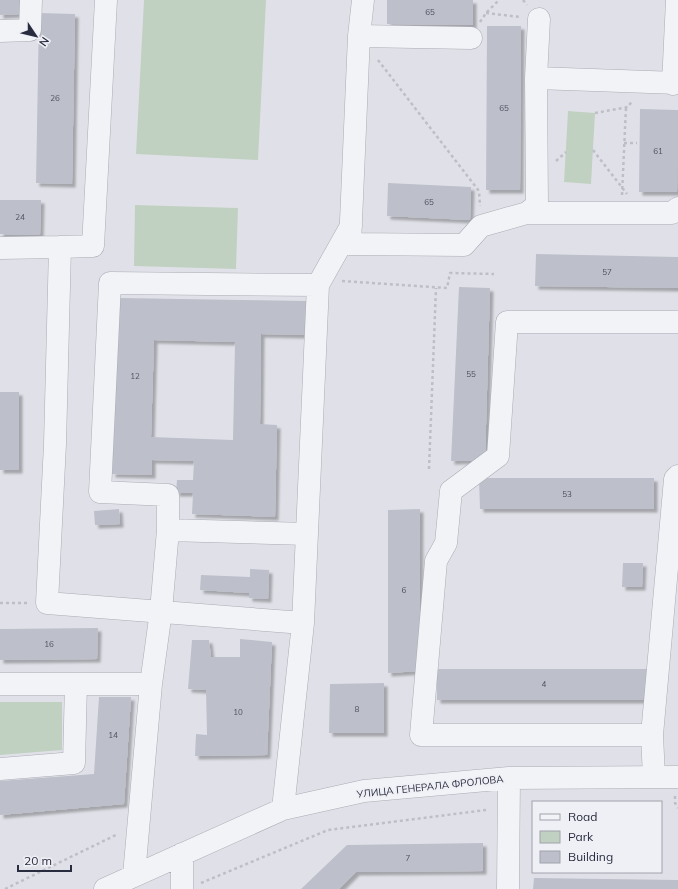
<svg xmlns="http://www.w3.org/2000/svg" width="678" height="889" font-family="Mulish,sans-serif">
<defs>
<filter id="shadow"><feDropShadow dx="3.5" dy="3.5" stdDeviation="1" flood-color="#0004"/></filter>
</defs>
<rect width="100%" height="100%" fill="#e0e1e8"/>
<path fill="#c1d1c1" d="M144,0H266L258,160L136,154Z
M568,111L595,113L591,184L564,182Z
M135,205L238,208L236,269L134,266Z
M0,702H62V750L0,755Z"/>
<path fill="#bdbfca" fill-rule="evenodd" filter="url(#shadow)" d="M0,0H21V14L0,15Z
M387,0H473V25L387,24Z
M39,13L75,14L72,184L36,183Z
M487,26H521L520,190H486Z
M640,109L678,110L677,192H639Z
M388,183L471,187L470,220L387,216Z
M0,200H41L40,235L0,234Z
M536,254L678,257V288L535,286Z
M459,287L490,288L485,460L451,461Z
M120,298L307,301L305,335L261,334L260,424L277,425L275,517L192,514L193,493H176L177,480H193L194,461L152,460V475L112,474ZM154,340L235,342L233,440L151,437Z
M0,392H19V470H0Z
M479,478H654V509H480Z
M119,509L120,524L95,525L94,511Z
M420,509L419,671L388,673V510Z
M623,563H643L642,587H622Z
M250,569L269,570L268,599L249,598V593L200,590L201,575L250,577Z
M98,628L97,659L0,660V629Z
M240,639L272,642L267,755L195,756L196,734L207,735L206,690L188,689L192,640H209L211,657H240Z
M437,669H651V700H437Z
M384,683V733H329L330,684Z
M99,697H131L124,804L0,815V781L94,774Z
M483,843V871L356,872L339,889H301L347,845Z
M534,878L678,880V889H533Z"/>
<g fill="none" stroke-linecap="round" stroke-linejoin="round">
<g stroke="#a9abb5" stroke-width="23">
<path id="minor" d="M363,0L359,36L350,244L464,245L481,226L527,213L537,205L536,78L678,83
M0,31L30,30L31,0
M359,36L471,38
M536,78L539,19
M673,84L677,0
M527,213H672L678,208
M60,247L93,246L106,0
M0,248L60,247L55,444L47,603L303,623
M168,530V495L100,492L110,283L318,285
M0,684H151L134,875
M151,684L161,611L168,530L307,534
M652,735H421L436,561L446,543L451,491L498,456L507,322H678
M0,769L74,763L76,684
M654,777L652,735L675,479L678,476
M283,809L303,623L318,285L351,226
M105,889L283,809L364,791L509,778L678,777
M182,889V854
M508,889L509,778"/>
</g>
<path stroke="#bebfc6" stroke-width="2.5" stroke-dasharray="3 3" stroke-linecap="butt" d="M523,0L527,5
M486,13L520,17
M480,22L486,13L499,0
M378,60L479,191L480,206
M595,113L628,107L632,101
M624,143H637
M593,150L627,194
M556,161L566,152
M622,195L626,107
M342,281L447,288L450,273L494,274
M429,469L436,288
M0,603H29
M675,796V803L678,808
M201,883L328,830L486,810
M5,889L118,834"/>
<use href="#minor" stroke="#f2f3f6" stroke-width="22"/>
</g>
<g text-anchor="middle" stroke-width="3.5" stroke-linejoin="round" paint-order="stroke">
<g font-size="8" fill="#4e5161">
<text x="430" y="15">65</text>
<text x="55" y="101">26</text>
<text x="504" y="111">65</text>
<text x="658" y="154">61</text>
<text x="429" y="205">65</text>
<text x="20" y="220">24</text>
<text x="607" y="275">57</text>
<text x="471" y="377">55</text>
<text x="135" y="379">12</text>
<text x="567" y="497">53</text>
<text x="404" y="593">6</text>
<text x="49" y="647">16</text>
<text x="544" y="687">4</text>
<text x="357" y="712">8</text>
<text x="238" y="715">10</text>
<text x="113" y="738">14</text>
<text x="408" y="861">7</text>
</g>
<g font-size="10" fill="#292c3e" stroke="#eff0f6">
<text transform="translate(430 786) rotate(-6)" y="4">УЛИЦА ГЕНЕРАЛА ФРОЛОВА</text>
</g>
</g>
<rect x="532" y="801" width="130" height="72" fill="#eff0f6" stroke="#a0a2ac"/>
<rect x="540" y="814" width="20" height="6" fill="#f2f3f6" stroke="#a0a2ac"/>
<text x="568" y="821" font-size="12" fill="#292c3e">Road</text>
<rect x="540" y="831" width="20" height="12" fill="#c1d1c1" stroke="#a0a2ac"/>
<text x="568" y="841" font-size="12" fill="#292c3e">Park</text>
<rect x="540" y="851" width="20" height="12" fill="#bdbfca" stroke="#a0a2ac"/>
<text x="568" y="861" font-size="12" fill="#292c3e">Building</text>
<g transform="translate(36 36) rotate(125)" stroke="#eff0f6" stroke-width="3" paint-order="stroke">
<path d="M0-3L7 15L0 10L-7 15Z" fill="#292c3e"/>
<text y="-6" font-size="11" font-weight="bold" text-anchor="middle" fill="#292c3e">N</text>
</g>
<path d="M18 865v6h53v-6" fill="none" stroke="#292c3e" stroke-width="2"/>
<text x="24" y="865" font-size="12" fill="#292c3e" stroke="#eff0f6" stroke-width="3" paint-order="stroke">20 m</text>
</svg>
